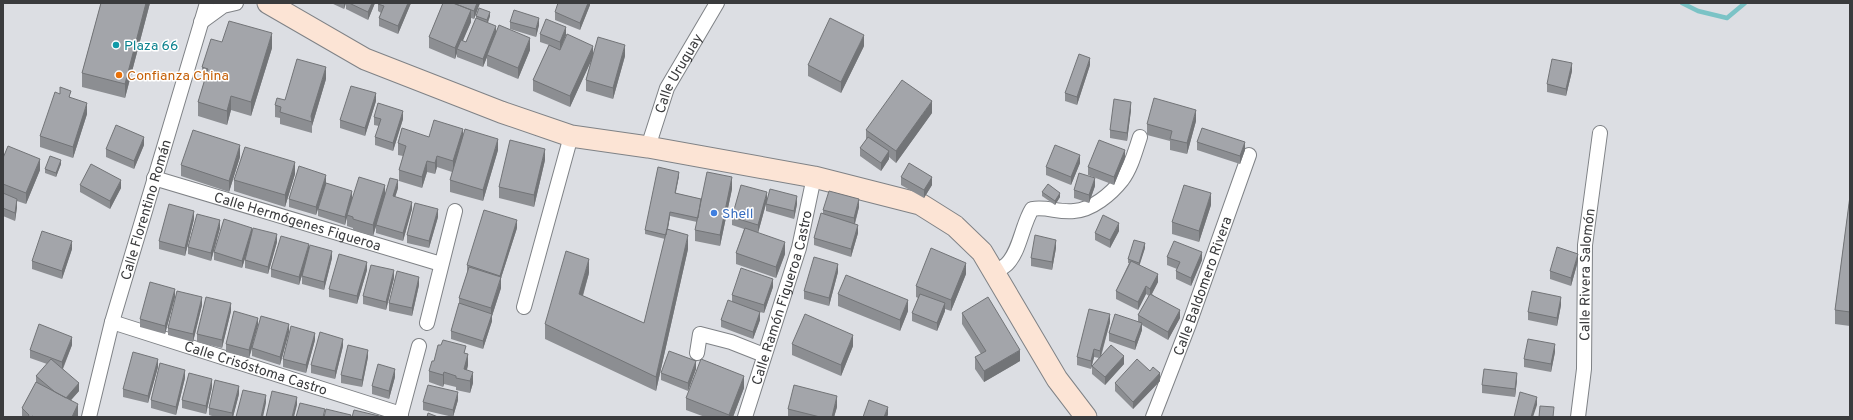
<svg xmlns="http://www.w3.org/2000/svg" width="1853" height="420" font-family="Overpass,sans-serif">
<rect width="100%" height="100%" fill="#dcdee3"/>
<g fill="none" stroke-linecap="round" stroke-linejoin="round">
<path stroke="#7bc3c6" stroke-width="4.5" d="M1682,3L1698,11L1727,18L1745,3"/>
<g stroke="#7f8286" stroke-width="16">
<g id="street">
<path d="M201,22L223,6L236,3"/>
<path id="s1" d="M648,147L667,88L717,3"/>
<path id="s2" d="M154,178L441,264"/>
<path d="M994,273C998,270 1004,267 1007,264C1020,251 1022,225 1032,209C1046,206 1059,213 1074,211C1092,210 1111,194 1122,180C1131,168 1135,152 1140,137"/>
<path d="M524,307L571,136"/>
<path id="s3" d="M112,322L401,414"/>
<path d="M427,323L455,211"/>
<path d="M697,353L700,334L731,342L764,355"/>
<path id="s4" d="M89,417L112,322L207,3"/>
<path d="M400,417L419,346"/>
<path id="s5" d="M745,417L799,248L814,177"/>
<path id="s6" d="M1153,417L1189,324L1249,155"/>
<path id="s7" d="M1578,417L1584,369L1585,245L1600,133"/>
</g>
</g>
<g stroke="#7f8286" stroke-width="23">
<path id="secondary" d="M268,3L365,59L501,112L571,136L648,147L814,177L920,204L955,226L982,252L1057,379L1086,417"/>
</g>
<use href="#street" stroke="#fff" stroke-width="14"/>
<use href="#secondary" stroke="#fce4d5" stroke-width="21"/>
</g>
<path fill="#8c8e92" d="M101,3H150L125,98L82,87V73Z
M331,3H346L344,9Z
M346,3H375L368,20L346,9Z
M411,3L398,34L379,26V18L381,13L378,11V4Z
M443,3H480L474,19L471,18V22L462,41L466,42L476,19V16H490L488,23L496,33L530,50L518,79L487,66V57L483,67L457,57V53L455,59L429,48V37Z
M590,3V5L580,30L555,20V12Z
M510,22L539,25L536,37L510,29Z
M540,34L566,35L561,48L593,56H625L613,99L586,91V80L592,58L570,107L533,91V80L549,45L540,42Z
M222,42L272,48L251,116L231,110L227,125L198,116V102L204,82L202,81V67Z
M864,46L841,93L808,76V65Z
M1090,65L1077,105L1065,101V93Z
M1572,71L1566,96L1547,92V84Z
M326,79L312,126V133L280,124V118L275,117V105Z
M60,87L87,114L73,158L40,147V136L60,94Z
M376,101L365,136L340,128V120Z
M1131,110L1127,141L1110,138V130Z
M932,113L896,163L889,157V159L881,171L860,156V148L866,140V130Z
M374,117L403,119L393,151L375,145V137L379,126L374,125Z
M1196,121L1187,154L1170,150V141L1147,135V124Z
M463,135L498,150L483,201L450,192V180L452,172L437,167L435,174L427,172L422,188L399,181V170L403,156L398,155V143L429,137Z
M1197,142L1245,150L1240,164L1197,150Z
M144,145L134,169L106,157V149Z
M240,157L229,192L181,176V165Z
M3,158L40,170L26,204L17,201V207L15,221L3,216Z
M1125,158L1114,185L1088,175V167Z
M545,160L534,207L499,198V187Z
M1080,163L1071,185L1046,175V167Z
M61,164L56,177L45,173V169Z
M295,174L285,207L234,191V180Z
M679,176L675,193L701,199L732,189L720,246L695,241V230L697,222L670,216L668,229L688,249L656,391L545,339V324L589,273L583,296L644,323L665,239L645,234V230Z
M901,177L932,185L924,198L901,185Z
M326,183L352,198L385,194L398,188L395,197L412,209L403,241L376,233V226L373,236L353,230V228L347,226V216L345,225L318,216V209L316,215L289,207V199Z
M80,185L121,188L110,209L80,192Z
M1095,186L1089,203L1074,198V190Z
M1042,192L1060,197L1055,205L1042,196Z
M1850,196V326L1835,324V310Z
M767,199L797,204L794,219L766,211V204L758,233L785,254L776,278L736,264V253L744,229L732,225V217Z
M1211,205L1199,242L1172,234V222Z
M859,207L855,224L858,233L851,257L814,245V238L823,214V210Z
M438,217L429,248L407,243V235Z
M194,219L185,256L159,249V241Z
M220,228L211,261L188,254V247Z
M517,228L501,278V288L492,316V321L483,349L451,339V331L459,304V298L467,273V265Z
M1119,231L1110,248L1095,240V233Z
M252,234L277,242L268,274L245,268V260L246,255L242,268L214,260V252Z
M1056,248L1052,270L1031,266V258Z
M1145,248L1139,265L1158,282L1152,294L1180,318L1168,340L1142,325V330L1135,350L1109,341V333L1138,321V315L1149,296L1146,294L1138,310L1116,299V291L1129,263H1128V259Z
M72,249L62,279L32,269V261Z
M309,249L332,258L324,290L302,284V275L299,285L271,277V269Z
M1167,257L1202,260L1191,286L1176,279V271L1177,269L1167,265Z
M1578,261L1571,286L1550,279V271Z
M367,270L357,304L329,297V289Z
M838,272L829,306L804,299V291Z
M966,274L951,311L945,309V311L937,331L912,321V313L918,298L916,297V286Z
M394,278L386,310L363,304V296Z
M419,285L412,316L389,311V303Z
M773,287L764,313L760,312V320L753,339L721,327V320L732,302V295Z
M838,294L908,311L900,331L838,306Z
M175,297L165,334L140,327V319Z
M202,305L193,342L168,335V328Z
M1561,305L1557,326L1528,320V312Z
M231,311L222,348L197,342V334Z
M962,313L1020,361L984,382L975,369V357L981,354L962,324Z
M1110,322L1101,357L1124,364L1105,385L1092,374V366L1099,358L1094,357L1091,369L1077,365V357Z
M258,325L252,345L289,332L280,365L252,356V349L249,358L226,352V344Z
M315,340L306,373L283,367V359Z
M792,344L853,346L841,376L792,355Z
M72,345L63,369L79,391L71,400L78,416V417H22V408L36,382V376L47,364L30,358V350Z
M343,346L335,379L311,373V365Z
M1555,352L1551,372L1524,367V359Z
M466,353L468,365L467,370L473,383L470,393L456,390V387L444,384L443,387L429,382V371Z
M368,357L362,387L341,383V375Z
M158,367L148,403L123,397V389Z
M696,369L688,391L661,380V373Z
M395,377L389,399L372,394V386Z
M185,378L176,415L151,408V400Z
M1517,380L1515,397L1482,393V385Z
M1160,381L1133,409L1115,391V383Z
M212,387L206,414L182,408V400Z
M744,388L733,417H705L686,410V398Z
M239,394L233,417H215L209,415V408Z
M458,400L453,417L423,410V402Z
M837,407L834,417H788V409Z"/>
<path fill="#727477" d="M146,3H150L125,98V84Z
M344,3H346L344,9Z
M372,3H375L368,20V12Z
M408,3H411L398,34V26Z
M477,3H480L474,19V11Z
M588,3H590V5L580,30V23Z
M471,10V22L459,50L457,49V53L455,59V48Z
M490,12V16L487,24V20Z
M539,18V25L536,37V29Z
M496,26V34L487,55V57L483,67V59Z
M566,27V35L560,50V42Z
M272,33V48L251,116V102Z
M864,35V46L841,93V82Z
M530,38V50L518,79V68Z
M625,45V56L613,99V88Z
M593,46V57L570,107V96Z
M1090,58V65L1077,105V97Z
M1572,63V71L1566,96V89Z
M326,67V79L312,126L311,116Z
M376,93V101L365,136V128Z
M231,96V110L227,125V111Z
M932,101V113L896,163V151Z
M1131,102V110L1127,141V133Z
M87,103V114L73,158V147Z
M1196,110V121L1187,154V143Z
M403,111V119L393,151V143Z
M463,129V140L453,172V161Z
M144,137V145L134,169V161Z
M498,139V150L483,201V190Z
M1245,142V150L1240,164V156Z
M240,145V157L229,192V181Z
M545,149V160L534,207V195Z
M1125,150V158L1114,185V177Z
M889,151V159L881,171V163Z
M1080,155V163L1071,185V177Z
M437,156V167L435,174V163Z
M40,159V170L26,204V193Z
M61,160V164L56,177V173Z
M427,161V172L422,188V177Z
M295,162V174L285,207V195Z
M679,172V176L675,197V193Z
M326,175V183L316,215V207Z
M732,177V189L720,246V235Z
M932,177V185L924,198V190Z
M1095,178V186L1089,203V195Z
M121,180V188L110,209V201Z
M398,180V188L393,204V196Z
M385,185V197L373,236V225Z
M352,191V199L345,225V217Z
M767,192V200L758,233V225Z
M1060,193V197L1055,205V201Z
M1211,193V205L1199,242V231Z
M797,196V204L794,219V211Z
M17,199V207L15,221V213Z
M859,199V207L854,226V218Z
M412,202V209L403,241V233Z
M438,209V217L429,248V241Z
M194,211V219L185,256V248Z
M670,212V216L666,239V235Z
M220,220V228L211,261V253Z
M517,220V228L501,278V288L492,316V321L483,349V341L491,317V308L500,282V276Z
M1119,223V231L1110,248V240Z
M858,225V233L851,257V249Z
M252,228V236L242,268V261Z
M277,234V242L268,274V267Z
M688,235V249L656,391V377Z
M1056,240V248L1052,270V262Z
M72,241V249L62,279V271Z
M785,242V254L776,278V267Z
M1145,243V248L1139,267V263Z
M309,244V252L299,285V277Z
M332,251V258L324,290V282Z
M1202,252V260L1191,286V278Z
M1578,254V261L1571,286V278Z
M589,259V273L579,308V294Z
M367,262V270L357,304V296Z
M966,263V274L951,311V300Z
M838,264V272L829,306V298Z
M394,270V278L386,310V302Z
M1158,274V282L1150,297V289Z
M419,277V285L412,316V308Z
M773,279V287L764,313V305Z
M1146,286V294L1138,310V302Z
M175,289V297L165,334V326Z
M202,297V305L193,342V334Z
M1561,297V305L1557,326V318Z
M908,300V311L900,331V320Z
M231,303V311L222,348V340Z
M945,303V311L937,331V323Z
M1180,310V318L1168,340V332Z
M760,312V320L753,339V332Z
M1110,314V322L1100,358V351Z
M258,318V325L249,358V350Z
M1142,323V330L1135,350V342Z
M289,324V332L280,365V357Z
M315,333V340L306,373V365Z
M853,335V346L841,376V365Z
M72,337V345L62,370V362Z
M343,339V346L335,379V371Z
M1555,344V352L1551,372V364Z
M1094,349V357L1091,369V361Z
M368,350V357L362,387V380Z
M1020,350V361L984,382V371Z
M468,354V365L464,380V369Z
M1124,356V364L1105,385V377Z
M158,359V367L148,403V396Z
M696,361V369L688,391V383Z
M395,369V377L389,399V391Z
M185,370V378L176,415V407Z
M444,372V384L443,387V375Z
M473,372V383L470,393V381Z
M1160,373V381L1133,409V402Z
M1517,373V380L1515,397V389Z
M744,376V388L733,417H729V415Z
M212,379V387L206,414V406Z
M79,383V391L64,408V400Z
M239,386V394L233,417H232V413Z
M458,392V400L453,417V410Z
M266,395V403L263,417H261Z
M837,396V407L834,417H832Z
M297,397V405L294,417H292Z
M1537,397V405L1533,417H1531Z
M78,404V417H72Z
M888,407V415L887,417H884Z"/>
<path fill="#a3a5aa" stroke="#727477" d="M101,3H146L125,84L82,73Z
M349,3H372L368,12Z
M378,3H408L398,26L379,18L384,6L378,4Z
M443,3H453L471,10L455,48L429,37Z
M453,3H477L474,11Z
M558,3H588L580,23L555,12Z
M479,8L490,12L487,20L476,16Z
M514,10L539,18L536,29L510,22Z
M476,18L496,26L483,59L457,49L461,40L466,42Z
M830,18L864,35L841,82L808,65Z
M546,19L566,27L560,42L540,34Z
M229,21L272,33L251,102L231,96L227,111L198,102L208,69L202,67L211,39L222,42Z
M499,25L530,38L518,68L487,55Z
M567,34L593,46L570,96L533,80L549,45L560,50Z
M598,37L625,45L613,88L586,80Z
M1079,54L1090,58L1077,97L1065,93Z
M297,59L326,67L311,116L312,122L280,112L281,107L275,105L277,98L285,100Z
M1552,59L1572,63L1566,89L1547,84Z
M902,80L932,101L896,151L866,130Z
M351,86L376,93L365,128L340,120Z
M60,87L71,91L69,97L87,103L73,147L40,136L55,92L60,94Z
M1154,98L1196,110L1187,143L1170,139L1172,131L1147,124Z
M1114,99L1131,102L1127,133L1110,130Z
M378,103L403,111L393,143L375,137L381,119L374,117Z
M434,120L463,129L453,161L437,156L435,163L427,161L422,177L399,170L406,146L398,143L402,128L429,137Z
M116,125L144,137L134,161L106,149Z
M1202,128L1245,142L1240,156L1197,142Z
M465,129L498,139L483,190L450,180Z
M193,130L240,145L229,181L181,165Z
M868,137L889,151L881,163L860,148Z
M510,140L545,149L534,195L499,187Z
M1099,140L1125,150L1114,177L1088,167Z
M1055,145L1080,155L1071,177L1046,167Z
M8,146L40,159L26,193L3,184V158Z
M245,147L295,162L285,195L234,180Z
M50,156L61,160L56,173L45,169Z
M909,163L932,177L924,190L901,177Z
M91,164L121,180L110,201L80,185Z
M299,166L326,175L316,207L289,199Z
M658,167L679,172L675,193L701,199L698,218L670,212L666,235L645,230Z
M707,172L732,177L720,235L695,230Z
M1079,173L1095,178L1089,195L1074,190Z
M359,177L385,185L373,225L353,219V217L347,215Z
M390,178L398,180L393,196L412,202L403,233L376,225Z
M326,183L352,191L345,217L318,209Z
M1048,184L1060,193L1055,201L1042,192Z
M741,185L767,192L758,225L732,217Z
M1184,185L1211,193L1199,231L1172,222Z
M770,189L797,196L794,211L766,204Z
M829,191L859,199L854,218L823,210Z
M3,193L17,199L15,213L3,208Z
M1850,196V312L1835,310Z
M415,203L438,209L429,241L407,235Z
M169,204L194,211L185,248L159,241Z
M484,210L517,220L500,276L467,265Z
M821,213L858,225L851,249L814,238Z
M197,214L220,220L211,253L188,247Z
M1103,215L1119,223L1110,240L1095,233Z
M224,219L252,228L242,261L214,252Z
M253,228L277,234L268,267L245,260Z
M745,228L785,242L776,267L736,253Z
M667,229L688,235L656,377L545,324L566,251L589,259L579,294L644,323Z
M42,231L72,241L62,271L32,261Z
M1035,235L1056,240L1052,262L1031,258Z
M281,236L309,244L299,277L271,269Z
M1134,240L1145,243L1139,263L1128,259Z
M1174,241L1202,252L1191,278L1176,271L1180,262L1167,257Z
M310,245L332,251L324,282L302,276Z
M1557,247L1578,254L1571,278L1550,271Z
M931,248L966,263L951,300L916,286Z
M339,254L367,262L357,296L329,289Z
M814,257L838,264L829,298L804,291Z
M1131,261L1158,274L1150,289L1146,286L1138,302L1116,291Z
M371,265L394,270L386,302L363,296Z
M469,267L501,277L491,308L459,298Z
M741,268L773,279L764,305L732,295Z
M397,271L419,277L412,308L389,303Z
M846,275L908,300L900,320L838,294Z
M150,282L175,289L165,326L140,319Z
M177,291L202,297L193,334L168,328Z
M1532,291L1561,297L1557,318L1528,312Z
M920,294L945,303L937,323L912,313Z
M1150,294L1180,310L1168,332L1138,315Z
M206,297L231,303L222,340L197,334Z
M988,297L1020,350L984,371L975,357L986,351L962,313Z
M728,300L760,312L753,332L721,320Z
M459,303L492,314L483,341L451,331Z
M1089,309L1110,314L1100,351L1094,349L1091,361L1077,357Z
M234,311L258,318L249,350L226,344Z
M805,314L853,335L841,365L792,344Z
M1115,314L1142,323L1135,342L1109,333Z
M261,316L289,324L280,357L252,348Z
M39,324L72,337L62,362L30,350Z
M291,326L315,333L306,365L283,359Z
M320,332L343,339L335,371L311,365Z
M1528,339L1555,344L1551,364L1524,359Z
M443,340L466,346L464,353L468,354L464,369L473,372L470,381L456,378V376L444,372L443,375L429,371L432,361H434L438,345H441Z
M348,345L368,350L362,380L341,375Z
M1111,345L1124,356L1105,377L1092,366Z
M669,351L696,361L688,383L661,373Z
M133,352L158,359L148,396L123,389Z
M51,359L79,383L66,398L55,392L36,376Z
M701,359L744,376L729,415L686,398Z
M1137,359L1150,371L1153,367L1160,373L1133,402L1115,383Z
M160,363L185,370L176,407L151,400Z
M378,364L395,369L389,391L372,386Z
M1484,369L1517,373L1515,389L1482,385Z
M189,373L212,379L206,406L182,400Z
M215,380L239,386L232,413L209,408Z
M36,382L78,404L72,417H34L32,416L33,417H28L29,415L22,408Z
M428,385L458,392L453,410L423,402Z
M794,385L837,396L832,417H820L788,409Z
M243,390L266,395L261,417H236Z
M272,391L297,397L292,417H266Z
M1520,392L1537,397L1531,417H1514Z
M869,400L888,407L884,417H863Z
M300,403L325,409L323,417H296Z
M1540,406L1554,407L1553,417H1539Z
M326,409L351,415L350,417H324Z
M354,410L379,416V417H352Z
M428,413L438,417H427Z"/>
<circle fill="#0f9aa8" stroke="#fff" stroke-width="1.5" cx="116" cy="45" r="4"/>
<circle fill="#e8710a" stroke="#fff" stroke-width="1.5" cx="119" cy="75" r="4"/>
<circle fill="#3f7fe0" stroke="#fff" stroke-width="1.5" cx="714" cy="213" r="4"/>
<g text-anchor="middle" stroke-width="3" stroke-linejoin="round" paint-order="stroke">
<g font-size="14" fill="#0d838f" stroke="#fff" text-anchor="start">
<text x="124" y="50">Plaza 66</text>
</g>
<g font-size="14" fill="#3a3b3d" stroke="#fff">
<text dy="5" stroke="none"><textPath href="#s1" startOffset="80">Calle Uruguay</textPath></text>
<text dy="5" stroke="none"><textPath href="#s4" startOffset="215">Calle Florentino Román</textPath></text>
<text dy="5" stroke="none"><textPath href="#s2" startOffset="150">Calle Hermógenes Figueroa</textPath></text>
<text dy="5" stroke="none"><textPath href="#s7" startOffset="143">Calle Rivera Salomón</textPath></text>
<text dy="5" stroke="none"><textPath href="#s6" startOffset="140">Calle Baldomero Rivera</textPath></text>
<text dy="5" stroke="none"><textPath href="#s5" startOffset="125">Calle Ramón Figueroa Castro</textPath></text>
<text dy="5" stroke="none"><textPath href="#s3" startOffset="151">Calle Crisóstoma Castro</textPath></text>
</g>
<g font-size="14" fill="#c56008" stroke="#fff" text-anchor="start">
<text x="127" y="80">Confianza China</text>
</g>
<g font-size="14" fill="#366cbe" stroke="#fff" text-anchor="start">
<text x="722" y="218">Shell</text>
</g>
</g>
<rect width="1853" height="420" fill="none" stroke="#3a3b3d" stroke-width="8"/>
</svg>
